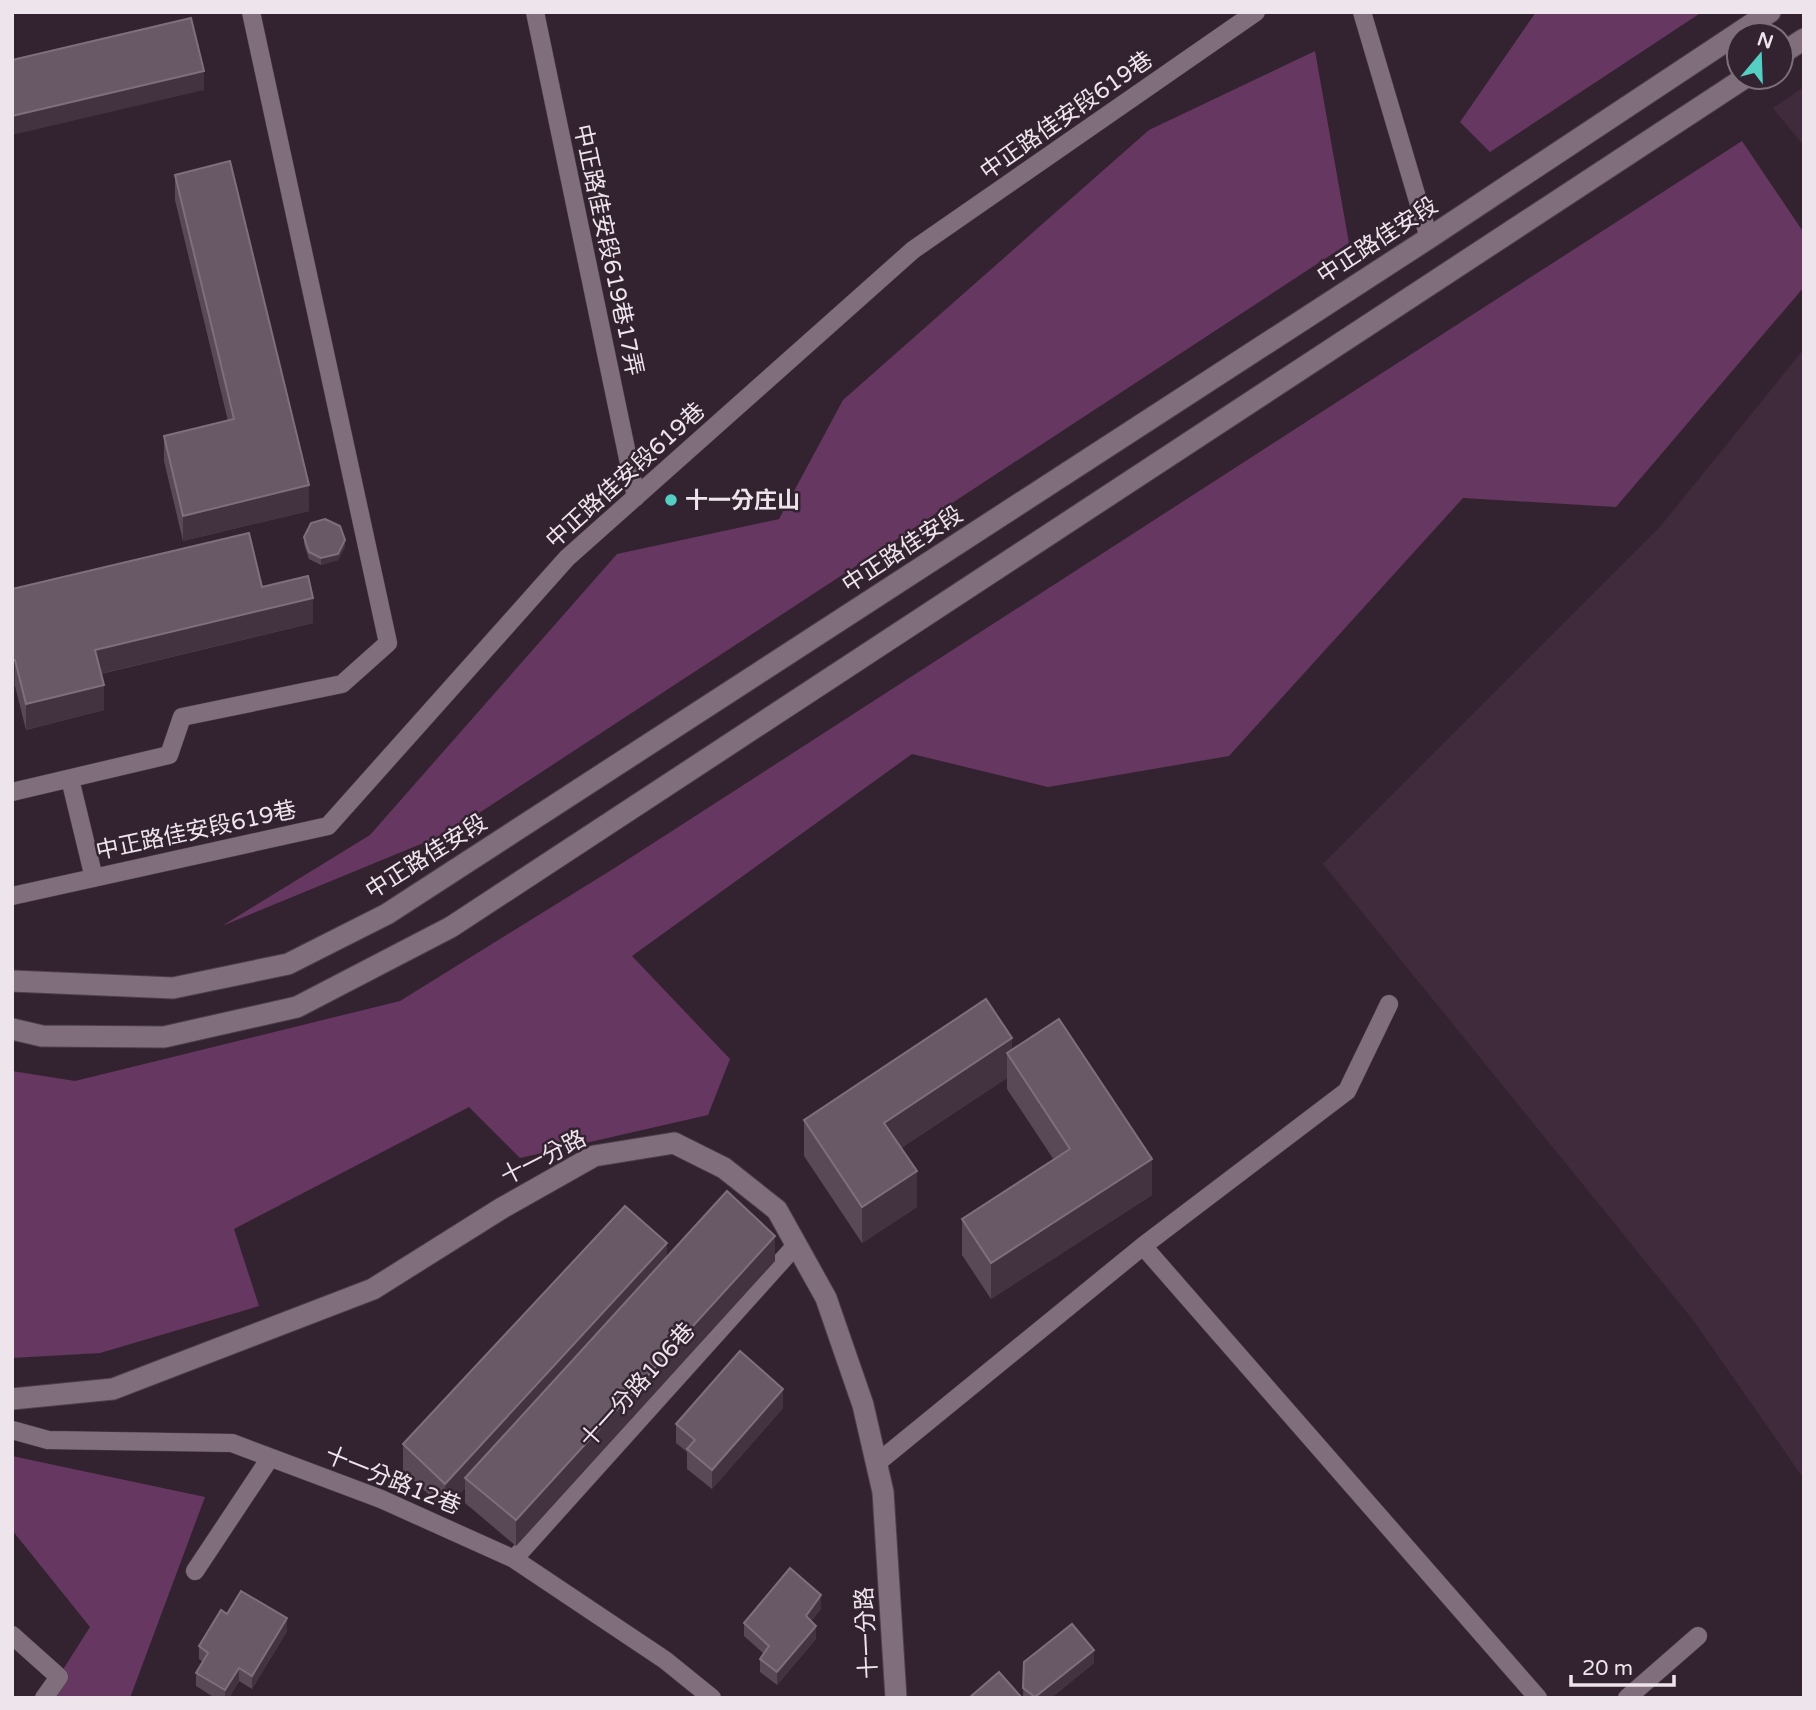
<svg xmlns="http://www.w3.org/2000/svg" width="1816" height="1710" font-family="'Varela Round','Noto Sans TC',sans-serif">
<rect width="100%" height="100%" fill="#332330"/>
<path fill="#402b3d" d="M1804,87V146L1773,108Z
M1804,349V1479L1693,1320L1323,864L1659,528Z"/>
<path fill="#663760" d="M1536,12H1702L1490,152L1460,122Z
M1315,51L1349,243L450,832L222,926L370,835L617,554L779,519L843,400L1149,130Z
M1742,141L1804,233V287L1616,507L1463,498L1229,756L1048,787L912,754L632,956L730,1059L708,1115L520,1158L469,1107L234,1229L259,1306L100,1353L12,1358V1071L75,1081L400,1001L613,869Z
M12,1456L205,1497L130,1698H45L90,1627L12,1530Z"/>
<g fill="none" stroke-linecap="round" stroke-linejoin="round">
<g stroke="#4d404b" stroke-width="19">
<path id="lane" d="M535,12L636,497
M1362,12L1429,238
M70,779L94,878
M12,792L169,755L182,717L342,684L388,643L251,12
M12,896L328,826L567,558L913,250L1256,12
M1143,1246L1538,1698
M12,1430L48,1440L232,1443L381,1499L514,1559L665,1660L712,1698
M877,1463L1143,1246L1347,1091L1389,1004
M514,1559L797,1244
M195,1571L270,1458
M12,1635L59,1677L44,1698
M1627,1698L1698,1636"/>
</g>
<g stroke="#4d404b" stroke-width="23">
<path id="street" d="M12,1399L113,1389L373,1289L502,1208L594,1156L674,1143L724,1168L777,1210L826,1298L863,1405L883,1492L896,1698"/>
</g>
<g stroke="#4d404b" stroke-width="23">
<path id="secondary" d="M1781,54L1804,39
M12,981L173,988L288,964L387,914L1429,238L1770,12
M12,1029L42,1036L164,1037L297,1007L451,927L1746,77"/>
</g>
<use href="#lane" stroke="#806e7d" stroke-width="18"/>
<use href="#street" stroke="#806e7d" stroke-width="21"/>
<use href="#secondary" stroke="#806e7d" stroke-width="21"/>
</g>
<path fill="#594956" d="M175,175L309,511L183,541L164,461V436L228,421L175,200Z
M304,537L345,547L338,560L321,565L309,559L304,544Z
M262,587L313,623L101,674L104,710L26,730L15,686L12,687V589Z
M1012,1050L1152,1195L991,1299L962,1255V1219L1054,1160L1007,1089V1078L901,1148L917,1207L862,1243L804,1156V1120Z
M667,1257L775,1261L516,1546L465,1503V1488L445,1510L403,1470V1444Z
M783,1408L712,1489L687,1469V1452L676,1443V1424Z
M821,1609L811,1621L816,1639L777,1685L760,1672V1659L764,1654L744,1636V1623Z
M227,1614L287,1631L252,1689L239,1681L229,1698H215L196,1686V1673L203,1662L199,1659V1646Z
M1024,1662L1094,1663L1051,1698H1023Z"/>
<path fill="#433340" d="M204,71V90L12,135V116Z
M309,485V511L183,541V516Z
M345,540V547L338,560L321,565V558Z
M313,598V623L95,675V650Z
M15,660V686L12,687V661Z
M104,685V710L26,730V704Z
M1012,1038V1061L1007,1053V1078L884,1159V1123Z
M1152,1159V1195L991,1299V1263Z
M917,1171V1207L862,1243V1207Z
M775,1236V1261L516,1546V1520Z
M667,1243V1268L465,1478V1488L445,1510V1484Z
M783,1389V1408L712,1489V1470Z
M821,1595V1609L806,1629V1616Z
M287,1618V1631L252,1689V1676Z
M816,1626V1639L777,1685V1672Z
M1094,1650V1663L1051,1698H1035Z
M239,1668V1681L229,1698H225V1690Z"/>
<path fill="#695966" stroke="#7e6f7b" stroke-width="2" d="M191,18L204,71L12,116V60Z
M230,161L309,485L183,516L164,436L234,419L175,175Z
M325,519L340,526L345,540L338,554L321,558L309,552L304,537L311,523Z
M249,533L262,587L308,576L313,598L95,650L104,685L26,704L15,660L12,661V589Z
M986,999L1012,1038L884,1123L917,1171L862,1207L804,1120Z
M1059,1019L1152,1159L991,1263L962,1219L1070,1149L1007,1053Z
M727,1191L775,1236L516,1520L465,1478Z
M625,1206L667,1243L445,1484L403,1444Z
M740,1351L783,1389L712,1470L687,1449L695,1440L676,1424Z
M790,1568L821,1595L806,1616L816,1626L777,1672L760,1659L769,1646L744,1623Z
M241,1591L287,1618L252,1676L239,1668L225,1690L196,1673L208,1653L199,1646L221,1610L227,1614Z
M1072,1624L1094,1650L1035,1697L1023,1688L1024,1662Z
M999,1672L1022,1698H969Z"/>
<circle fill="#55cec4" stroke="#332330" stroke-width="2.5" cx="671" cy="500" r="7"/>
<g text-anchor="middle" stroke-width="5" stroke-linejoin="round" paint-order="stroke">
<g font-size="23" fill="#eee4ec" stroke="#332330">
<text transform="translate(1066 115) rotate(-35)" y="8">中正路佳安段619巷</text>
<text transform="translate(1377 240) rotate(-33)" y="8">中正路佳安段</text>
<text transform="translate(609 250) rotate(78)" y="8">中正路佳安段619巷17弄</text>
<text transform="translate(625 475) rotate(-42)" y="8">中正路佳安段619巷</text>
<text transform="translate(902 549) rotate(-33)" y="8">中正路佳安段</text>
<text transform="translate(196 830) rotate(-12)" y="8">中正路佳安段619巷</text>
<text transform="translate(426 856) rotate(-32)" y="8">中正路佳安段</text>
<text transform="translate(543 1157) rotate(-27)" y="8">十一分路</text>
<text transform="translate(637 1385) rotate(-48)" y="8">十一分路106巷</text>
<text transform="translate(393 1480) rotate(22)" y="8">十一分路12巷</text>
<text transform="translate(866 1633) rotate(-93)" y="8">十一分路</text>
</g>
<g font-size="23" font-weight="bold" fill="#eee4ec" stroke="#332330" text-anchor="start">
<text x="685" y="508">十一分庄山</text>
</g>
</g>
<rect width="1816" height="1710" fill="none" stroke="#eee4ec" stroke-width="28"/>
<g transform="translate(1760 56) rotate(19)"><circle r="33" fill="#332330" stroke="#7e707b" stroke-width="2"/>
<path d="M0-5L12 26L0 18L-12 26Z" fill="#55cec4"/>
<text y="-10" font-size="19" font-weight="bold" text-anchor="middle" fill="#eee4ec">N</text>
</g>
<path d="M1571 1675v10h103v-10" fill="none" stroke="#eee4ec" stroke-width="3.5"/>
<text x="1582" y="1675" font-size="21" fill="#eee4ec" stroke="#332330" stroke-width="5" paint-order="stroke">20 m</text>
</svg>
